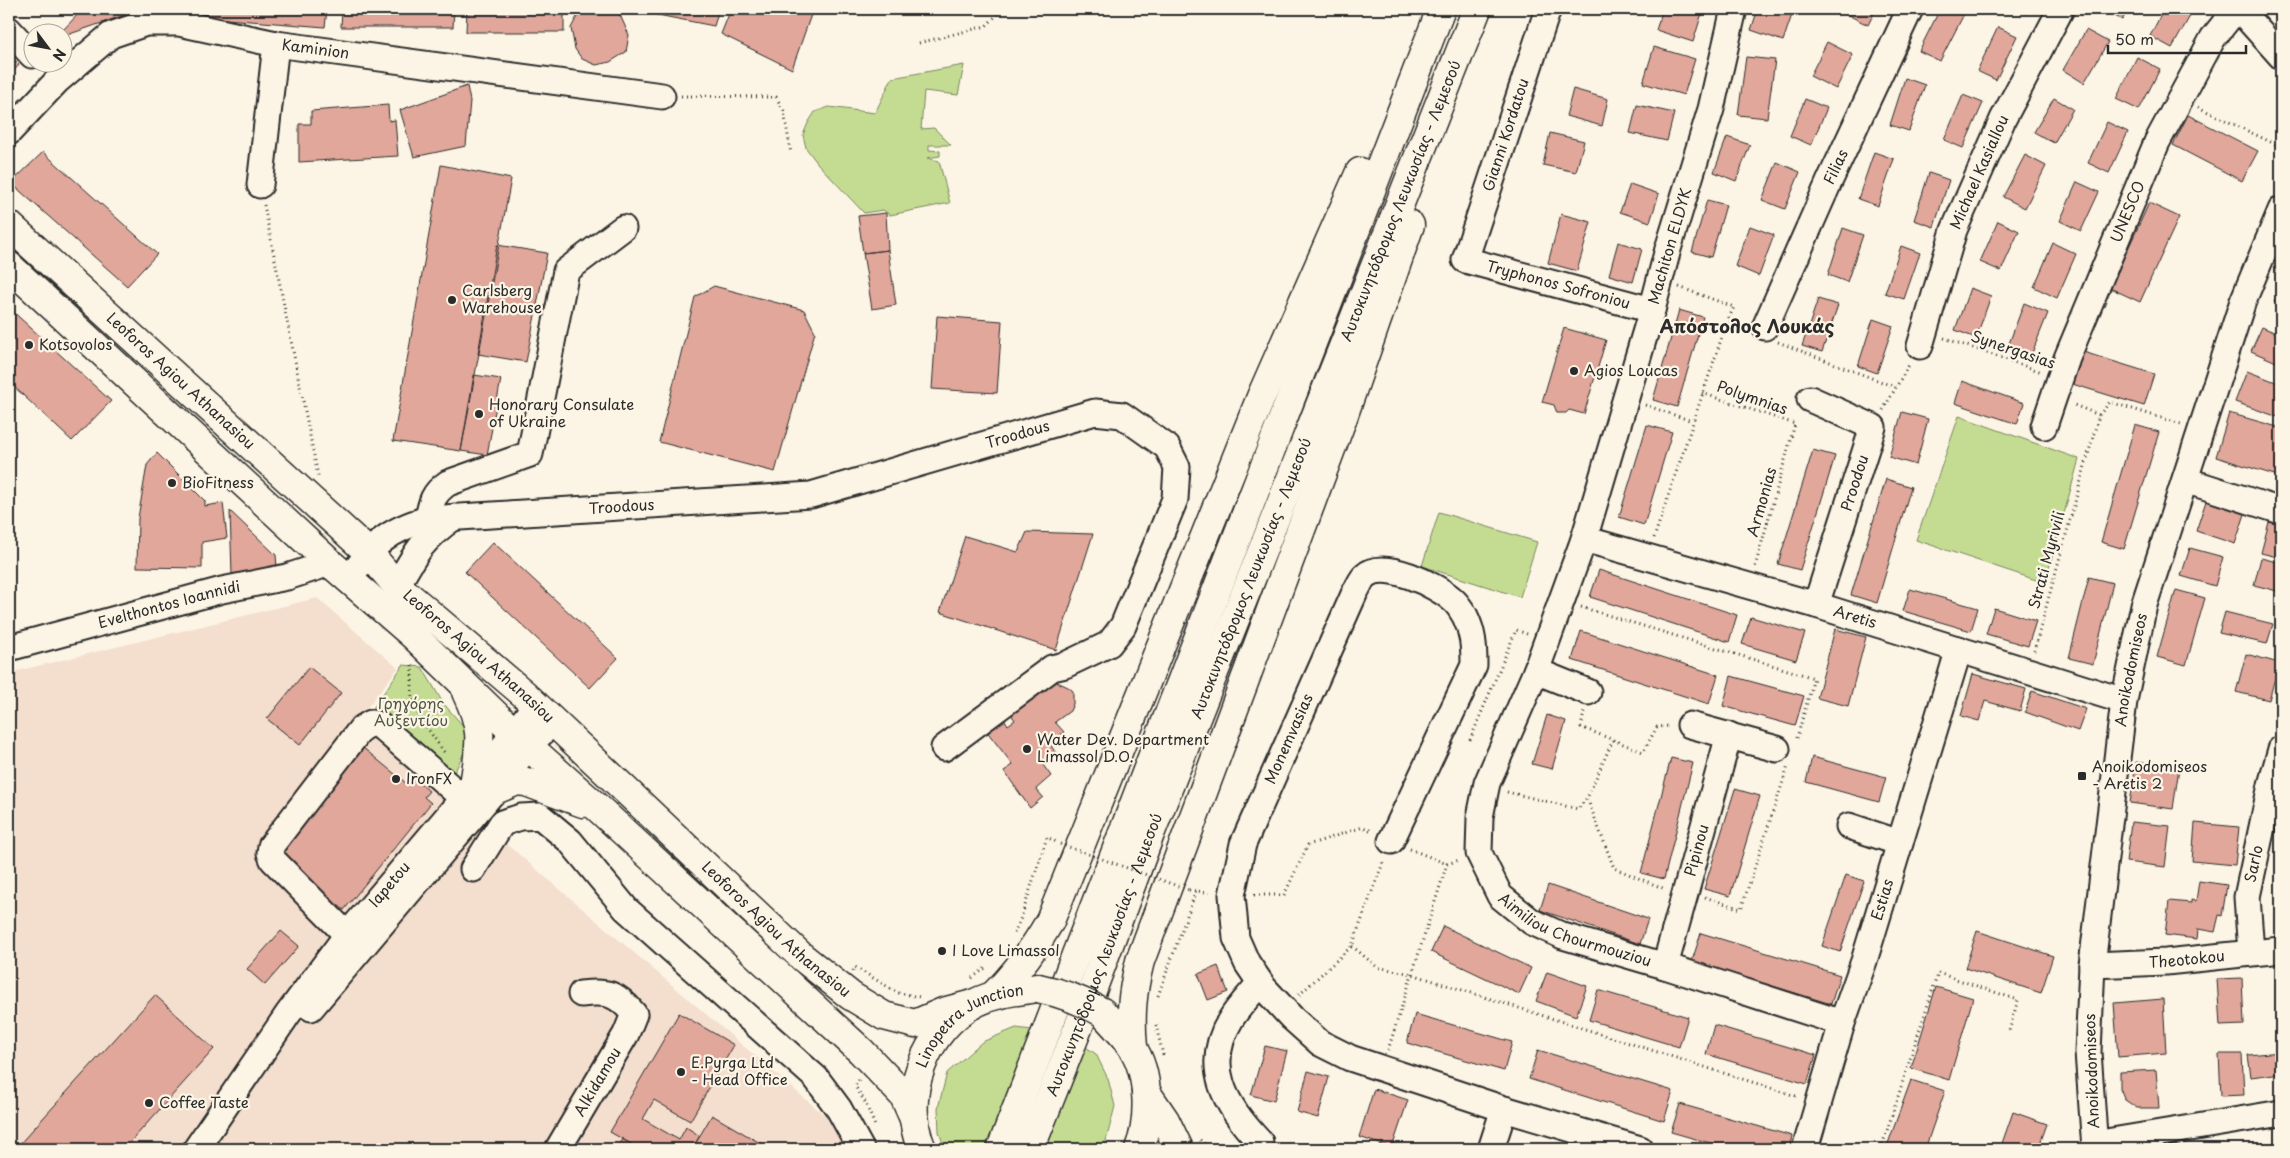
<svg xmlns="http://www.w3.org/2000/svg" width="2290" height="1158" font-family="'Playpen Sans',sans-serif">
<rect width="100%" height="100%" fill="#fcf5e5"/>
<filter id="ink" filterUnits="userSpaceOnUse"><feTurbulence type="fractalNoise" baseFrequency=".02" numOctaves="2"/><feDisplacementMap in="SourceGraphic" scale="10" xChannelSelector="R" yChannelSelector="G"/><feConvolveMatrix kernelMatrix="1 2 1 2 8 2 1 2 1" color-interpolation-filters="sRGB"/></filter>
<g filter="url(#ink)">
<path fill="#f4dece" d="M317,598L398,668L359,718L864,1149H9V673Z"/>
<path fill="#c4dc92" stroke="#78845e" d="M964,65L958,95L924,91L921,129L934,128L951,145H929V150L940,151V156L927,158L939,161L950,203L890,215L883,210L864,213L818,164L806,148L803,135L808,123L815,112L829,107L875,113L892,78Z
M1959,416L2079,459L2045,583L1916,540Z
M1439,512L1537,542L1520,597L1422,566Z
M403,665L422,667L443,703L465,728L466,749L454,773L444,786L367,717Z
M1016,1028L1057,1033L1080,1043L1096,1054L1108,1079L1115,1106L1104,1149H945L939,1132L938,1108L947,1073L982,1042Z"/>
<path fill="#e0a79a" stroke="#2b2b2b" d="M83,9H139V10L67,35L62,31Z
M202,9H327L325,27L201,17Z
M342,9H454L453,27H341Z
M467,9H564V32H466Z
M589,9H611L620,15L629,35L626,52L610,62L596,65L582,59L575,49L571,28L578,15Z
M627,9H719L714,26Z
M731,9H813L792,69L721,34Z
M1663,9H1690L1702,13L1693,42L1656,30Z
M1758,9H1794L1783,41L1751,30Z
M1841,9H1876L1868,25L1840,11Z
M1940,9H1949L1963,16L1940,61L1919,51Z
M2018,9H2030L2027,14Z
M2103,9H2129L2122,20Z
M2164,9H2194L2172,48L2150,36Z
M1998,27L2017,36L1996,80L1977,71Z
M2086,30L2108,42L2084,83L2063,70Z
M1827,42L1853,55L1836,89L1810,76Z
M1654,47L1695,59L1684,95L1643,83Z
M9,55L19,65L9,76Z
M1746,57L1775,60L1767,118L1738,115Z
M2137,57L2160,69L2139,110L2116,99Z
M1905,78L1925,85L1909,131L1890,125Z
M467,86L470,101L466,146L414,157L400,110Z
M1573,89L1608,99L1602,126L1566,116Z
M1963,95L1983,103L1963,148L1944,140Z
M2054,98L2073,109L2054,143L2034,132Z
M1805,99L1827,108L1811,145L1790,136Z
M388,105L389,121L395,120L398,156L299,162V124H311V111Z
M1637,105L1674,113L1667,141L1630,133Z
M2188,115L2258,151L2242,181L2173,145Z
M2107,122L2128,132L2109,173L2088,163Z
M1550,133L1584,141L1576,172L1543,165Z
M1727,137L1750,145L1736,181L1714,172Z
M43,152L157,254L127,286L11,183Z
M1874,152L1894,159L1878,206L1858,199Z
M2025,155L2046,166L2025,208L2003,197Z
M1777,162L1800,172L1785,209L1762,200Z
M441,165L511,179L461,451L393,441Z
M1929,173L1949,180L1934,227L1914,220Z
M2077,182L2099,192L2081,231L2060,221Z
M1630,184L1659,194L1650,222L1620,212Z
M1707,200L1726,205L1711,257L1692,252Z
M2149,203L2179,217L2140,302L2110,288Z
M886,213L888,250L863,253L858,216Z
M1561,214L1591,222L1577,271L1548,263Z
M1998,221L2019,231L2001,271L1980,262Z
M1750,226L1774,235L1759,276L1735,266Z
M1843,228L1863,235L1847,282L1828,275Z
M1618,242L1642,249L1633,282L1609,275Z
M2053,243L2076,254L2057,298L2034,287Z
M497,245L547,253L526,362L478,354Z
M1901,246L1920,253L1904,299L1885,293Z
M888,250L896,305L872,309L863,253Z
M2281,285V306L2274,302Z
M714,286L804,310L815,332L775,472L659,442L695,297Z
M1970,288L1991,296L1976,338L1955,330Z
M1818,299L1838,305L1822,352L1802,346Z
M2024,303L2048,313L2030,358L2007,349Z
M9,308L111,401L72,441L9,382Z
M1679,310L1703,317L1677,407L1653,400Z
M937,316L1002,321L997,393L932,389Z
M1873,319L1893,326L1877,373L1858,366Z
M2262,327L2281,335V364L2251,351Z
M1564,328L1606,340L1584,414L1569,410L1566,413H1557L1554,405L1542,402Z
M2080,351L2154,374L2144,406L2069,383Z
M2247,371L2281,384V418L2235,402Z
M474,375L501,379L487,455L461,451Z
M1962,381L2024,403L2017,424L1955,403Z
M1902,412L1928,419L1916,465L1889,457Z
M2229,413L2281,428V477L2216,457Z
M1647,425L1672,432L1644,525L1619,517Z
M2135,425L2159,432L2124,549L2101,542Z
M1813,450L1835,456L1800,570L1778,564Z
M157,453L205,501V506L223,503L227,538L202,542V568L137,567L138,518L147,465Z
M1886,479L1911,487L1877,603L1851,595Z
M2206,501L2245,514L2235,544L2196,531Z
M230,511L276,555L277,567L232,575Z
M2269,522L2281,525V558L2261,553Z
M1027,532L1093,534L1056,650L940,612L965,536L1018,552Z
M493,542L618,658L590,688L465,572Z
M2190,548L2223,557L2215,586L2181,576Z
M2261,558L2281,563V592L2254,585Z
M1599,570L1737,615L1729,642L1590,597Z
M2089,577L2113,583L2093,664L2069,658Z
M1910,589L1978,608L1971,631L1903,611Z
M2176,590L2205,598L2186,665L2157,657Z
M1994,608L2036,621L2028,646L1986,634Z
M2225,612L2273,624L2267,644L2219,633Z
M1751,617L1805,633L1796,660L1742,644Z
M1835,629L1866,637L1848,706L1817,698Z
M1581,631L1718,675L1709,704L1572,660Z
M2246,654L2279,663L2269,700L2236,692Z
M309,667L341,693L300,745L267,719Z
M1973,674L2026,689L2020,711L1985,701L1979,721L1961,716Z
M1731,676L1804,696L1795,726L1723,706Z
M1057,682L1068,687L1073,691V704L1070,711L1055,722L1064,732L1050,744L1057,755L1043,765L1051,776L1036,789L1043,797L1030,808L1004,771L1013,765L985,729L1003,717L1008,725L1015,720L1010,713L1049,684Z
M2032,691L2086,709L2078,731L2025,712Z
M1547,715L1566,721L1552,769L1532,764Z
M362,747L407,784L413,777L429,791L424,797L431,803L344,910L338,905L333,911L275,854Z
M1812,757L1886,777L1879,802L1806,782Z
M1671,758L1693,763L1664,879L1641,873Z
M2136,762L2179,768L2173,809L2130,803Z
M1735,789L1760,796L1730,896L1704,889Z
M2131,822L2170,826L2165,867L2126,862Z
M2195,823L2239,827L2235,865L2192,861Z
M1846,875L1864,881L1840,952L1822,946Z
M2199,881L2227,885L2222,916L2219,915L2215,932L2198,929L2197,939L2165,935L2169,901L2191,903V900L2196,901Z
M1548,885L1648,919L1640,944L1540,910Z
M1443,926L1531,968L1519,994L1431,952Z
M281,931L299,946L265,985L247,969Z
M1977,931L2053,956L2041,993L1965,968Z
M1701,933L1840,975L1831,1004L1692,961Z
M1218,966L1228,992L1208,1000L1198,974Z
M1547,972L1587,986L1576,1016L1536,1001Z
M2242,978L2244,1025L2220,1026L2217,979Z
M1936,987L1973,998L1949,1080L1911,1068Z
M1598,990L1688,1017L1679,1047L1589,1020Z
M155,995L214,1049L124,1149H15Z
M2163,999L2166,1053L2118,1057L2114,1003Z
M679,1013L734,1045L690,1121L654,1100L643,1119L679,1140L686,1127L700,1136L692,1149H640L610,1132Z
M1415,1014L1512,1042L1504,1071L1407,1043Z
M1714,1025L1816,1055L1807,1084L1706,1054Z
M1265,1046L1287,1051L1274,1101L1251,1095Z
M1538,1050L1673,1091L1664,1121L1529,1079Z
M2281,1052V1073L2251,1077L2248,1055Z
M2219,1054H2242L2244,1095L2221,1096Z
M2156,1070L2159,1108H2137L2125,1100L2120,1088V1072Z
M1308,1071L1329,1077L1318,1118L1297,1112Z
M1911,1080L1945,1091L1925,1149H1886Z
M1374,1089L1408,1100L1392,1148L1359,1137Z
M1680,1104L1792,1136L1789,1149H1731L1671,1132Z
M2013,1112L2047,1124L2038,1149H2000Z
M712,1115L755,1140L771,1149H692Z
M622,1139L640,1149H616Z"/>
<g fill="none" stroke-linecap="round" stroke-linejoin="round">
<g stroke="#2b2b2b" stroke-width="29">
<g id="minor">
<path id="s1" d="M1548,9L1465,260L1652,310"/>
<path id="s2" d="M1734,9L1711,109L1668,249L1652,310L1584,539L1536,671L1487,783L1480,817L1479,853L1500,896L1532,922L1563,936L1665,966L1842,1023"/>
<path d="M2239,9L2281,56"/>
<path d="M9,30L32,55"/>
<path id="s3" d="M9,132L57,81L111,35L146,23H179L276,44L662,96"/>
<path d="M260,185L276,44"/>
<path id="s4" d="M1765,327L1830,180L1910,9"/>
<path id="s5" d="M1920,346L1954,230L2003,119L2061,9"/>
<path d="M1810,399L1873,427L1816,605"/>
<path id="s6" d="M2044,426L2067,358L2157,142L2213,38L2236,9"/>
<path d="M2185,480L2281,511"/>
<path d="M428,519C431,502 433,493 448,483L530,454L566,271L623,228"/>
<path id="s7" d="M1584,539L1816,605L2124,701"/>
<path id="s8" d="M349,579C373,545 387,530 428,519L811,495L1095,412L1122,415L1167,447L1177,467L1175,499L1123,626L1109,644L1065,665L1052,668L944,748"/>
<path d="M397,586C416,552 422,540 454,517"/>
<path id="s9" d="M9,648L222,590L287,577L330,563"/>
<path d="M1536,671L1588,692"/>
<path d="M1690,725L1777,749"/>
<path d="M1849,826L1900,843"/>
<path d="M1391,841L1474,665C1474,646 1473,632 1465,616C1462,611 1458,604 1453,600C1438,586 1383,558 1365,576C1361,579 1358,588 1355,592L1243,844L1232,895L1236,938L1247,963L1264,988L1292,1018L1320,1043L1350,1058L1504,1109L1640,1149"/>
<path d="M473,869L502,823L521,817L540,816L570,841L626,909L816,1078L839,1109L861,1149"/>
<path d="M347,935L273,860L270,853L271,846L361,729L371,723L379,725L463,798"/>
<path id="s10" d="M2251,952L2247,897L2271,785L2281,749"/>
<path id="s11" d="M2092,965L2166,962L2281,950"/>
<path id="s12" d="M1665,966L1729,735"/>
<path d="M1260,983C1251,994 1239,1006 1231,1019C1202,1066 1225,1106 1260,1142"/>
<path d="M311,1008L495,790L528,746L553,722"/>
<path d="M2094,1144L2281,1113"/>
<path id="s13" d="M196,1149L288,1014L347,935L474,785L535,706"/>
<path id="s14" d="M558,1149L626,1034L634,1014C617,993 607,991 581,994"/>
<path d="M1491,1149L1504,1109"/>
<path id="s15" d="M1805,1149L1842,1023L1864,961L1959,649"/>
<path id="s16" d="M2095,1149L2088,1052L2092,965L2124,701L2144,605L2243,301L2281,210"/>
</g>
</g>
<g stroke="#2b2b2b" stroke-width="31">
<g id="major">
<path id="s17" d="M9,225L368,552L397,586L524,694L802,957L851,996L884,1016L915,1024L943,1012L973,1004"/>
<path d="M9,266L330,563L414,636L528,746L599,809L861,1051L904,1096L915,1121"/>
<path d="M466,692C485,731 480,744 474,785"/>
<path d="M495,790L517,781L526,782L583,803"/>
<path d="M1102,1012C1112,1023 1124,1035 1132,1047C1150,1074 1150,1121 1139,1149"/>
<path d="M1146,1092L1165,1120L1179,1149"/>
<path id="s18" d="M922,1149C899,1098 925,1029 975,1003C995,993 1016,991 1038,988"/>
</g>
</g>
<g stroke="#2b2b2b" stroke-width="31">
<g id="highway">
<path d="M994,995C1017,972 1034,949 1050,921L1261,397L1360,172"/>
<path d="M1133,1048C1130,1015 1132,992 1140,961L1343,417L1410,225"/>
<path d="M1001,1149L1441,9"/>
<path id="s19" d="M1030,1149L1080,1023L1150,834L1477,9"/>
</g>
</g>
<path stroke="#2b2b2b" stroke-width="3" stroke-dasharray="1 4" stroke-linecap="butt" d="M919,43L986,26L1003,9
M681,96L776,97L784,111L791,154
M2198,107L2281,147
M264,205L318,476
M1679,287L1734,307L1727,322
M1944,338L2042,372
M1778,342L1895,387
M1702,393L1795,424L1755,567
M1645,405L1692,421
M1883,410L1910,363
M2099,415L2110,402L2181,424
M1654,538L1727,322L1744,329
M1581,607L1814,678L1796,741
M2034,651L2099,415L2074,405
M412,665V696L419,716L444,752
M1584,712L1581,727L1643,752L1657,727L1670,726
M1470,740L1516,630L1527,634
M1613,740L1587,798L1614,868L1665,889
M1507,792L1578,809L1586,799
M1410,849L1447,864
M1189,890L1213,893
M1254,895H1284L1308,845L1363,827L1372,831
M1705,897L1741,909L1788,766
M1014,933L1021,918L1047,837L1058,843
M1352,946L1377,967L1412,974L1799,1097
M853,971L855,967L898,993L920,997
M972,978L987,967
M1299,995L1352,946L1384,860
M1158,996L1196,891
M1156,1025L1163,1055
M1388,1050L1447,864L1459,860
M859,1080L855,1086L865,1102L876,1128
M1200,1140L1211,1149
M1881,1149L1938,973L2018,1000L2009,1031"/>
<use href="#minor" stroke="#fcf5e5" stroke-width="25"/>
<use href="#major" stroke="#fcf5e5" stroke-width="28"/>
<use href="#highway" stroke="#fcf5e5" stroke-width="28"/>
<g stroke="#2b2b2b" stroke-width="31" stroke-linecap="butt">
<path id="major-bridge" d="M1038,988C1062,993 1081,1000 1102,1012"/>
</g>
<path stroke="#2b2b2b" stroke-width="3" stroke-dasharray="1 4" stroke-linecap="butt" d="M1060,844L1189,890"/>
<use href="#major-bridge" stroke="#fcf5e5" stroke-width="28"/>
</g>
</g>
<g fill="#2b2b2b" stroke="#fcf5e5" stroke-width="2">
<circle cx="452" cy="300" r="5"/>
<circle cx="29" cy="345" r="5"/>
<circle cx="1574" cy="371" r="5"/>
<circle cx="479" cy="414" r="5"/>
<circle cx="172" cy="483" r="5"/>
<circle cx="1027" cy="749" r="5"/>
<rect x="2077" y="771" width="10" height="10" rx="2.5"/>
<circle cx="396" cy="779" r="5"/>
<circle cx="942" cy="951" r="5"/>
<circle cx="681" cy="1072" r="5"/>
<circle cx="149" cy="1103" r="5"/>
</g>
<g text-anchor="middle" stroke-width="4.5" stroke-linejoin="round" paint-order="stroke">
<g font-size="15" fill="#2b2b2b" stroke="#fcf5e5">
<text dy="5" stroke="none"><textPath href="#s3" startOffset="350">Kaminion</textPath></text>
<text transform="translate(1506 135) rotate(-72)" y="5">Gianni Kordatou</text>
<text dy="5" stroke="none"><textPath href="#s4" startOffset="175">Filias</textPath></text>
<text dy="5" stroke="none"><textPath href="#s5" startOffset="184">Michael Kasiallou</textPath></text>
<text dy="5" stroke="none"><textPath href="#s19" startOffset="1018">Αυτοκινητόδρομος Λευκωσίας - Λεμεσού</textPath></text>
<text dy="5" stroke="none"><textPath href="#s6" startOffset="230">UNESCO</textPath></text>
<text transform="translate(1670 246) rotate(-74)" y="5">Machiton ELDYK</text>
<text dy="5" stroke="none"><textPath href="#s1" startOffset="361">Tryphonos Sofroniou</textPath></text>
<text transform="translate(2013 350) rotate(19)" y="5">Synergasias</text>
<text dy="5" stroke="none"><textPath href="#s17" startOffset="232">Leoforos Agiou Athanasiou</textPath></text>
<text transform="translate(1752 398) rotate(19)" y="5">Polymnias</text>
<text dy="5" stroke="none"><textPath href="#s8" startOffset="701">Troodous</textPath></text>
<text transform="translate(1855 483) rotate(-72)" y="5">Proodou</text>
<text transform="translate(1762 502) rotate(-74)" y="5">Armonias</text>
<text dy="5" stroke="none"><textPath href="#s8" startOffset="296">Troodous</textPath></text>
<text transform="translate(2047 560) rotate(-75)" y="5">Strati Myrivili</text>
<text dy="5" stroke="none"><textPath href="#s19" startOffset="612">Αυτοκινητόδρομος Λευκωσίας - Λεμεσού</textPath></text>
<text dy="5" stroke="none"><textPath href="#s9" startOffset="166">Evelthontos Ioannidi</textPath></text>
<text dy="5" stroke="none"><textPath href="#s7" startOffset="282">Aretis</textPath></text>
<text dy="5" stroke="none"><textPath href="#s17" startOffset="638">Leoforos Agiou Athanasiou</textPath></text>
<text dy="5" stroke="none"><textPath href="#s16" startOffset="482">Anoikodomiseos</textPath></text>
<text transform="translate(1289 739) rotate(-66)" y="5">Monemvasias</text>
<text dy="5" stroke="none"><textPath href="#s12" startOffset="120">Pipinou</textPath></text>
<text dy="5" stroke="none"><textPath href="#s10" startOffset="89">Sarlo</textPath></text>
<text dy="5" stroke="none"><textPath href="#s13" startOffset="328">Iapetou</textPath></text>
<text dy="5" stroke="none"><textPath href="#s15" startOffset="261">Estias</textPath></text>
<text dy="5" stroke="none"><textPath href="#s2" startOffset="1016">Aimiliou Chourmouziou</textPath></text>
<text dy="5" stroke="none"><textPath href="#s17" startOffset="1042">Leoforos Agiou Athanasiou</textPath></text>
<text dy="5" stroke="none"><textPath href="#s19" startOffset="208">Αυτοκινητόδρομος Λευκωσίας - Λεμεσού</textPath></text>
<text dy="5" stroke="none"><textPath href="#s11" startOffset="95">Theotokou</textPath></text>
<text dy="5" stroke="none"><textPath href="#s18" startOffset="152">Linopetra Junction</textPath></text>
<text transform="translate(2092 1071) rotate(-92)" y="5">Anoikodomiseos</text>
<text dy="5" stroke="none"><textPath href="#s14" startOffset="78">Alkidamou</textPath></text>
</g>
<g font-size="15" fill="#2b2b2b" stroke="#fcf5e5" text-anchor="start">
<text x="462" y="296">Carlsberg<tspan x="462" dy="17">Warehouse</tspan></text>
<text x="39" y="350">Kotsovolos</text>
<text x="1584" y="376">Agios Loucas</text>
<text x="489" y="410">Honorary Consulate<tspan x="489" dy="17">of Ukraine</tspan></text>
<text x="182" y="488">BioFitness</text>
<text x="1037" y="745">Water Dev. Department<tspan x="1037" dy="17">Limassol D.O.</tspan></text>
<text x="2092" y="772">Anoikodomiseos<tspan x="2092" dy="17">- Aretis 2</tspan></text>
<text x="406" y="784">IronFX</text>
<text x="952" y="956">I Love Limassol</text>
<text x="691" y="1068">E.Pyrga Ltd<tspan x="691" dy="17">- Head Office</tspan></text>
<text x="159" y="1108">Coffee Taste</text>
</g>
<g font-size="15" fill="#515745" stroke="#fcf5e5">
<text x="411" y="709">Γρηγόρης<tspan x="411" dy="17">Αυξεντίου</tspan></text>
</g>
<g font-size="18" font-weight="bold" fill="#2b2b2b" stroke="#fcf5e5">
<text x="1747" y="333">Απόστολος Λουκάς</text>
</g>
</g>
<rect width="2290" height="1158" fill="none" stroke="#fcf5e5" stroke-width="30"/>
<rect x="15" y="15" width="2260" height="1128" fill="none" stroke="#2b2b2b" stroke-width="2" filter="url(#ink)"/>
<g transform="translate(48 48) rotate(122)"><circle r="24" fill="#fcf5e5" stroke="#a8a49b"/>
<path d="M0-4L9 19L0 12L-9 19Z" fill="#2b2b2b"/>
<text y="-8" font-size="14" font-weight="bold" text-anchor="middle" fill="#2b2b2b">N</text>
</g>
<path d="M2108 45v8h138v-8" fill="none" stroke="#2b2b2b" stroke-width="2.5"/>
<text x="2115" y="45" font-size="15" fill="#2b2b2b" stroke="#fcf5e5" stroke-width="4" paint-order="stroke">50 m</text>
</svg>
